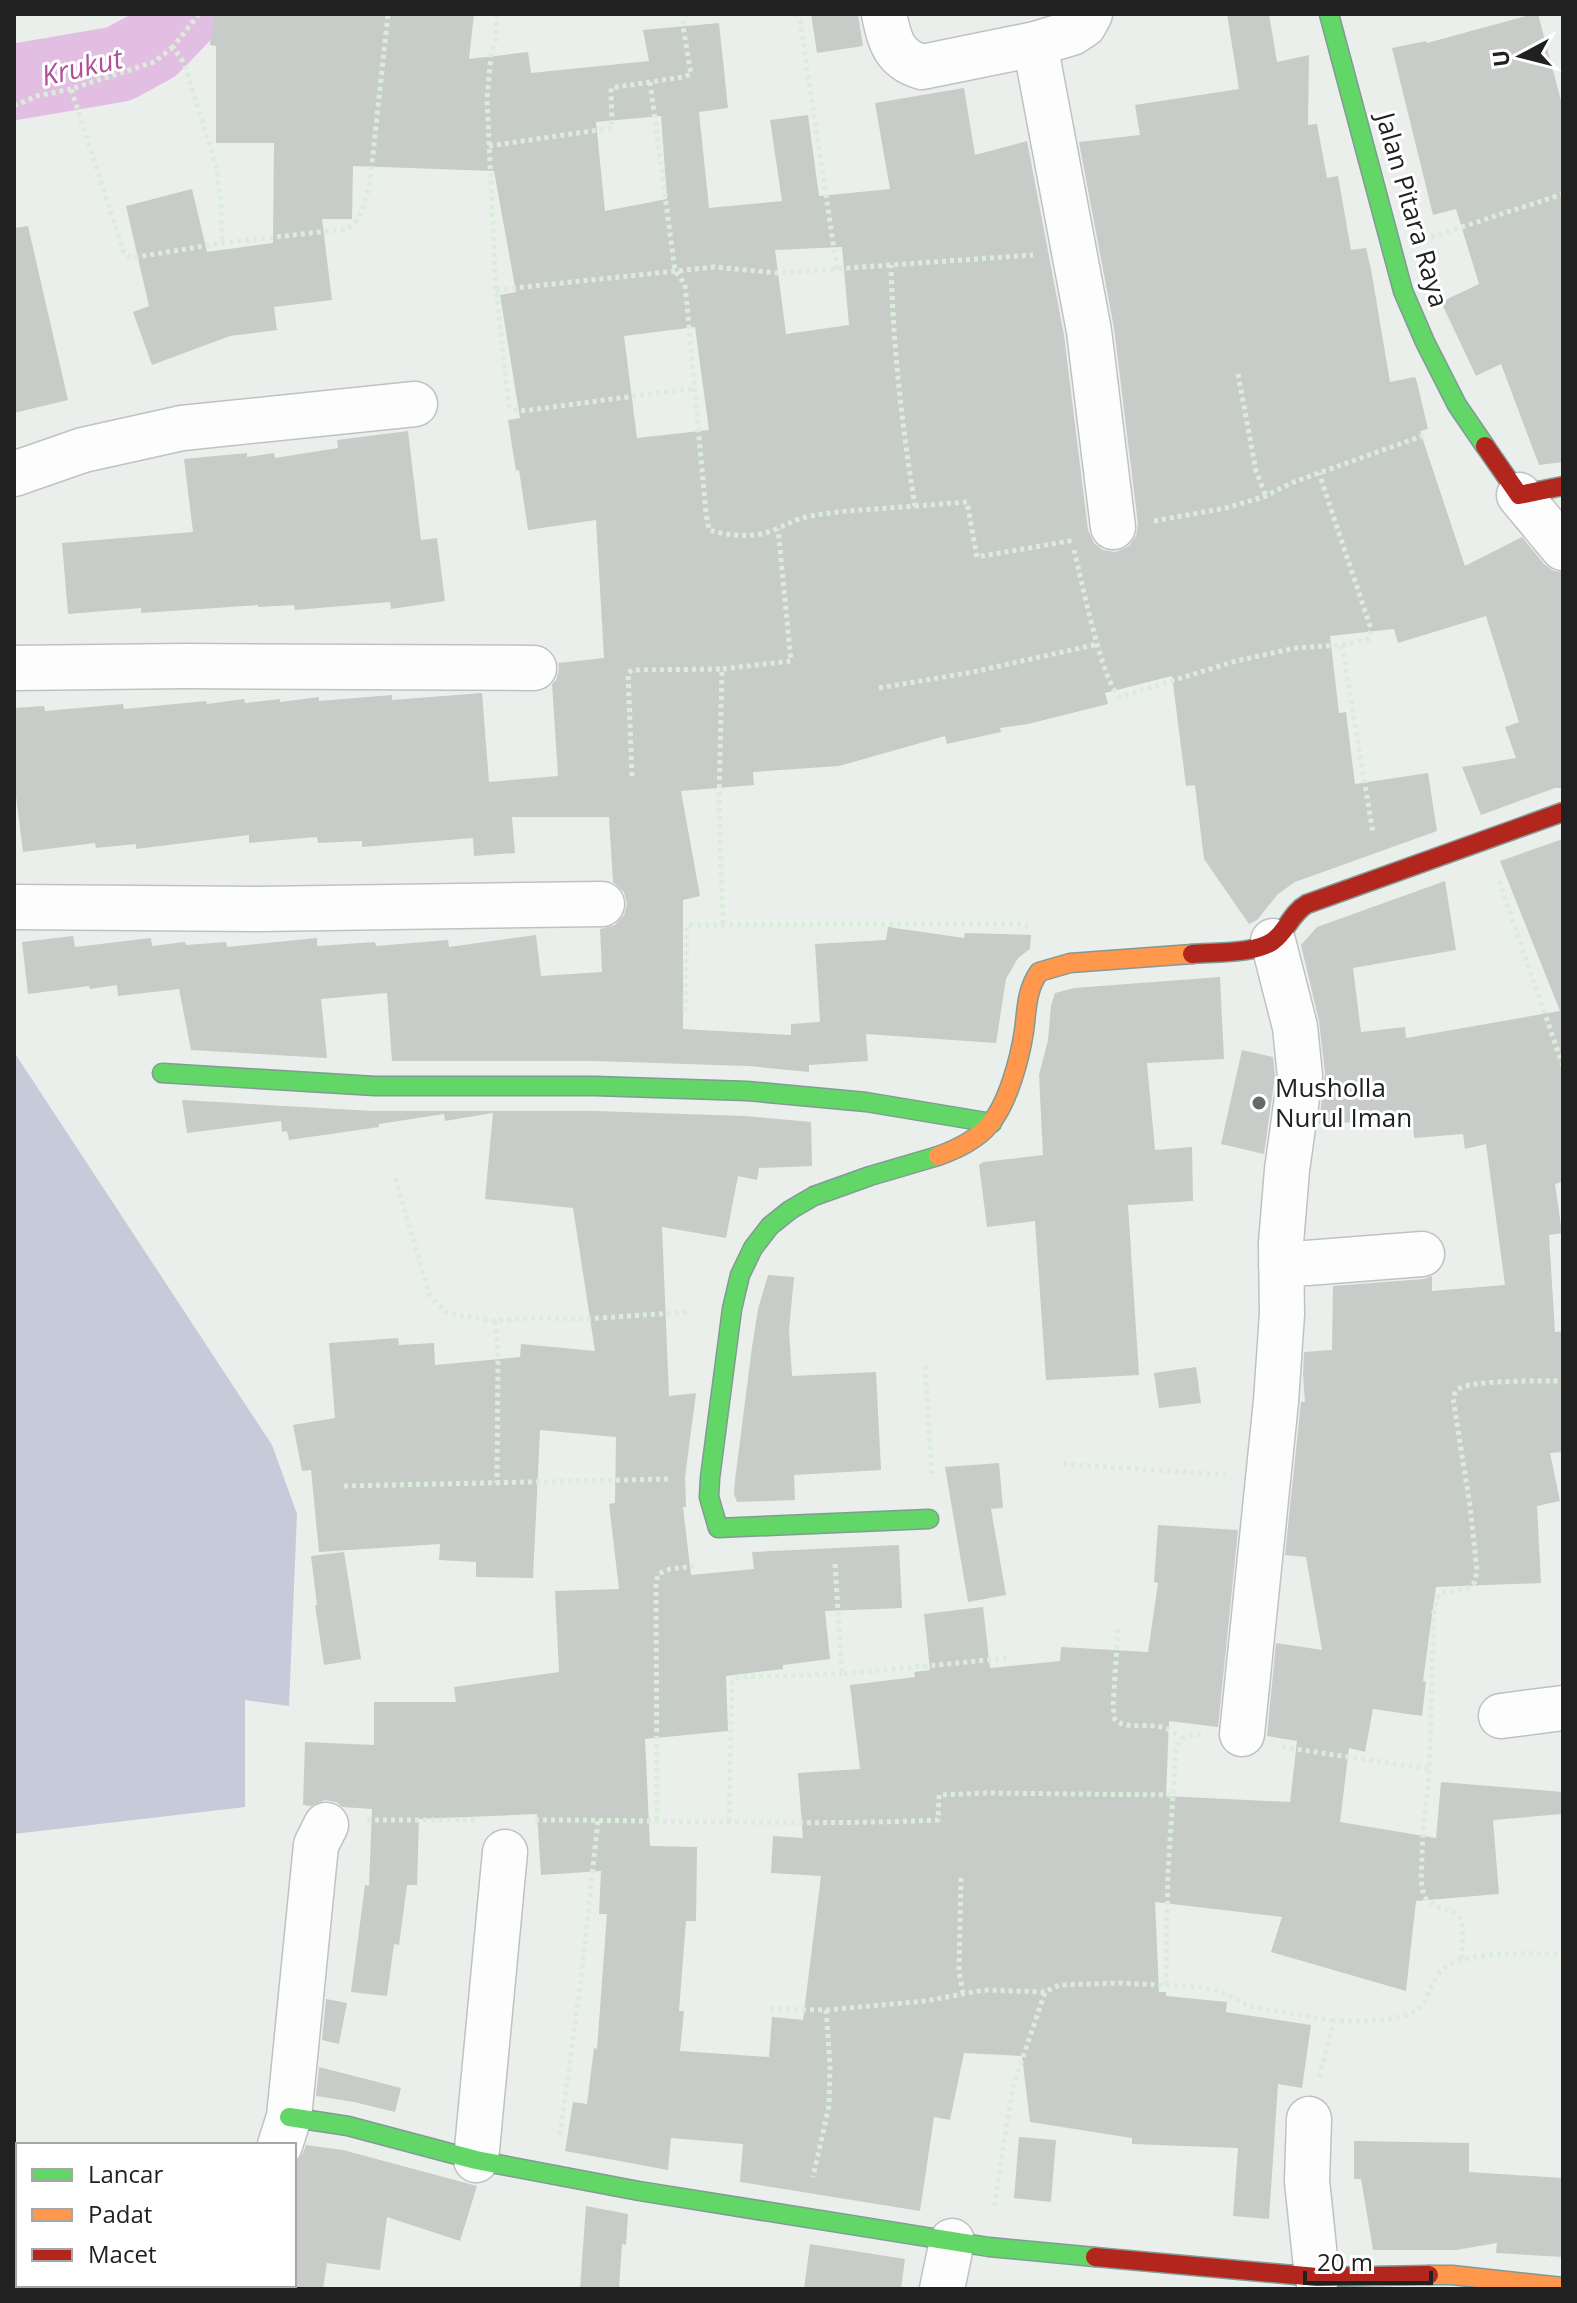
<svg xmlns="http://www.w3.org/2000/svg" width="1577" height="2303" font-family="'Open Sans',sans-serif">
<rect width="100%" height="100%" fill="#eaefec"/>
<path fill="#c7cad9" d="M14,1052L272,1445L297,1514L289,1706L245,1700V1807L14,1834Z"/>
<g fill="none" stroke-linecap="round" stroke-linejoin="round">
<path stroke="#e2bfe2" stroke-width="76" d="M14,82L119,64L152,46L183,14"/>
</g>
<path fill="#c7ccc9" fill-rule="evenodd" d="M214,14H474L469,59L528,52L531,73L649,61L643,30L719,23L728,108L699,112L709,208L782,201L770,120L808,115L819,196L890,189L875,103L964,88L975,155L1027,141L1064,335L1088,530L1094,543L1103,550L1115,552L1129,546L1136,536L1138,524L1114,328L1079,142L1140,135L1135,105L1239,89L1227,14H1269L1277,62L1309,55L1308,125L1317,124L1327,178L1338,176L1351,250L1366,248L1371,269L1390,382L1415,377L1417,382L1428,429L1420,431L1465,566L1522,537L1544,564L1554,571L1563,572V788H1555L1481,815L1462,767L1516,758L1505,727L1519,722L1486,616L1398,643L1394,629L1330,636L1339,713L1346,712L1355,784L1428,773L1437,831L1295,882L1278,894L1257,920L1249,924L1204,859L1195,785L1186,786L1172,676L1105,693L1108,704L1028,724L1000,728L1001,732L947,744L945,736L839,766L753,772L754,785L681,791L700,896L683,900V1029L791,1035V1024L820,1022L815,944L886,940L888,927L964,938L965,933L1031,935L1030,949L1018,958L1006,979L996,1043L866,1034L868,1061L809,1065V1072L748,1066L595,1061H392L387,993L321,999L327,1058L191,1050L179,989L118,996L117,985L90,989L89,986L28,994L22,942L73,936L75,947L151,938L152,946L185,942L186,945L226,942L227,947L317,938V946L375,942L376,946L448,940L449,947L536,935L541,976L602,972L600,929L615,925L624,915L627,904L624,892L613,882L609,817H512L515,853L474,856L473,838L362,847V841L318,843L317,837L249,843V835L136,849V844L96,848L95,843L23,852L14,780V708L44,706L45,711L123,704L124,709L206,701L207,704L244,699L245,703L280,699V702L319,697V701L392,695V700L482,693L489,782L558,776L552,684L556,680L559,669L558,663L604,658L596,520L528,530L519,470L516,471L508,420L520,418L500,295L516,292L494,171L353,166L352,219H322L332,300L274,307L277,330L230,336L152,365L133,312L149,306L126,206L192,189L207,252L273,243L274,143H216V46L210,45ZM661,116L667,199L605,211L596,122ZM842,247L849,325L786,334L775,250ZM695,327L709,430L637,438L624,336Z
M811,14H858L863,46L817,53Z
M1533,14H1538L1563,108V462L1539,465L1501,364L1476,376L1441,302L1479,284L1456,209L1433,215L1392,48L1426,41L1427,43Z
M28,226L68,400L14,413V228Z
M408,431L421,540L437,538L445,601L391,609L390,602L295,610L294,605L258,607V605L141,613V608L68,614L62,543L193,532L184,459L247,453V457L274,453L275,458L338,448L337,440Z
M1563,839V1182L1555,1184L1562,1233L1549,1235L1555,1332L1563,1331V1452L1550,1453L1560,1501L1537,1506L1541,1583L1436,1587L1423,1681L1426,1682L1422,1716L1373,1709L1365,1752L1349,1748L1340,1822L1436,1838L1441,1782L1563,1792V1814L1493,1820L1499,1894L1416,1901L1406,1991L1271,1952L1282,1917L1155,1902L1159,1992H1166V1996L1227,2002L1226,2012L1311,2025L1302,2088L1278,2084L1269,2219L1233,2216L1238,2148L1132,2144V2138L1030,2122L1022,2056L964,2053L950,2120L934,2117L920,2211L740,2182L743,2144L671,2138L668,2170L565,2151L573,2102L587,2104L594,2048L597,2049L607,1914H599L601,1871L541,1875L537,1814L419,1819L417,1885H407L399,1945L394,1944L387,1996L351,1992L365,1885L369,1886L372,1809L342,1807L336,1802L325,1800L311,1806L303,1805L305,1742L374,1745V1702H456L454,1687L559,1672L555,1591L619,1589L609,1504L615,1503L616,1437L540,1430L533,1578L476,1577V1562L439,1560L440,1544L319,1552L311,1470L302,1471L293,1425L335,1418L329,1343L398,1338L399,1345L434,1343L435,1365L520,1357L521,1344L595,1351L573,1208L485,1199L493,1113L445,1121L444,1114L379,1124V1127L289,1140L287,1131L282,1132L281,1121L187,1133L182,1100L373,1111H595L745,1116L811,1122L812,1166L759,1168L757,1180L738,1176L726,1238L662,1227L669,1396L696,1393L685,1477L686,1507H683L691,1575L754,1569L752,1552L899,1545L902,1608L825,1611L830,1659L783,1665V1669L726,1676L728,1731L645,1739L650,1846L697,1847L696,1921H686L679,2011H684L680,2051L769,2057L772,2017L803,2020L821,1876L771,1873L773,1836L803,1838L798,1773L860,1769L850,1685L915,1677L914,1672L930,1670L924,1614L983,1607L990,1668L1060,1661L1061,1647L1148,1652L1158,1583L1154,1582L1158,1525L1238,1530L1218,1727L1169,1721L1166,1796L1290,1802L1297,1741L1267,1736L1276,1643L1322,1650L1306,1557L1285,1555L1301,1402H1305L1303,1375L1304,1352L1332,1350L1333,1286L1424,1279L1432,1276V1291L1505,1285L1486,1144L1465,1149L1463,1134L1414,1138L1413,1119L1319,1124L1325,1073L1319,1021L1301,945L1317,927L1445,881L1456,950L1353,968L1361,1032L1405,1027L1406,1038L1560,1011L1500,861Z
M1220,977L1224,1059L1147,1063L1155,1150L1192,1147L1193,1201L1128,1205L1139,1375L1046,1380L1035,1221L987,1227L979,1165L983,1162L1043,1155L1039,1075L1048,1040L1051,1006L1055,993L1074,988Z
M1242,1050L1273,1057L1275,1076L1264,1154L1221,1144Z
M768,1275L794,1277L789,1330L792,1376L876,1372L881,1470L794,1475L795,1500L737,1502L734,1494L735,1480L752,1347L758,1309Z
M1196,1367L1201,1403L1159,1408L1154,1373Z
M999,1463L1003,1508L991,1509L1006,1595L968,1602L945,1467Z
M344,1552L361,1659L324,1665L315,1605H317L311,1556Z
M326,1999L347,2003L339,2044L322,2040Z
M319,2067L401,2088L395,2112L354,2102L316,2096Z
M1019,2137L1056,2140L1051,2202L1014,2198Z
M1354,2141L1469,2143V2172L1563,2178V2257L1496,2253L1497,2243L1456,2250H1373L1361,2179H1354Z
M306,2145L343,2150L477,2186L460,2241L387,2217L380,2270L327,2263L323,2289H294V2165L303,2153Z
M586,2206L628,2214L626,2245L622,2244L619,2289H580Z
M810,2244L905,2259L901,2289H804Z"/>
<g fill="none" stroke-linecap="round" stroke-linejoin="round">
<g stroke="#c0c2c1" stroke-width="47">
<path id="street" d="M884,14C889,40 894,59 922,67L1035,44L1072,33L1084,25L1090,14
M1035,44L1089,331L1113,527
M14,474L83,450L182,428L415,404
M1519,495L1563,548
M14,668L185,666L534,668
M14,907L259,909L602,904
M1281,1265L1422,1254
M1501,1716L1563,1708
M1242,1734L1276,1401L1282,1314L1281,1243L1287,1170L1300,1076L1295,1027L1273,941
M1309,2119L1307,2181L1317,2277
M280,2145L289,2117L316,1845L326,1825
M476,2160L505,1852
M248,2289L249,2285
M942,2289L952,2241"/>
</g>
<g stroke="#829a96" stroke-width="21">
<path id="fast" d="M1329,14L1403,291L1425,342L1457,405L1485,446
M162,1073L375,1086H595L747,1091L866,1102L992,1123
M929,1519L718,1528L709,1497L710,1478L732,1309L740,1275L753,1248L770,1226L790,1210L814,1196L870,1176L938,1156
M289,2117L348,2126L476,2160L639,2191L989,2247L1095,2257"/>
</g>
<g stroke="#829a96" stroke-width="21">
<path id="slow" d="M938,1156C957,1149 977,1140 990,1124C1008,1103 1020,1058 1024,1031C1027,1009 1026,991 1039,972L1070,963L1192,954
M1429,2275H1452L1563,2287"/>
</g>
<g stroke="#829a96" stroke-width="21">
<path id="jam" d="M1485,446L1519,495L1563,486
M1192,954C1214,952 1256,954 1273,941C1287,931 1291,913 1307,904L1563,812
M1095,2257L1317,2277L1429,2275"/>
</g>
<path stroke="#dcecdb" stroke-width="5" stroke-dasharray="4 4" stroke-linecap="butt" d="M199,14L173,47L184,63L216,165L221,202L222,243
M497,14L496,37L491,55L487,99L496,290L509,407L517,411L530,410L695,388
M794,14L800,21L837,269
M173,47L154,62L71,89L124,253L131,258L222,243L347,229C363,219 365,199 370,182L388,14
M650,82L675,271L685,284L706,513L709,530C730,536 755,539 776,529C789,524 795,519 810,516C844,510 880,509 915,506C902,426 893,346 891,265
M14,106L37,96L71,89
M489,146L612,128L611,88L683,77L691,74L683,26L685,14
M1431,237L1563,194
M496,290L714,267L778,273L1033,255
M1238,374L1256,471L1266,496
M915,506L967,502L977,557L1075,540
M1154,521L1226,508L1266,496L1291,483L1425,435
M1074,550C1081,577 1102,684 1120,697L1236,661L1296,648L1342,645L1369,639L1371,629L1319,473
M1342,645L1373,833
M879,688L973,672L1098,644
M632,776L628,673L632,670L722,669
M1499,881L1563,1066
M723,924L719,803L722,669L791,661L778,529
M685,1011L687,925L1023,924L1032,928
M395,1178L430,1296L447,1313L495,1321L532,1318L585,1319L687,1312
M495,1321L498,1354L497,1483
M925,1366L932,1478
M1063,1464L1226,1475
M344,1486L669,1479
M835,1564L842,1674L1009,1658
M1118,1629L1113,1706L1115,1720C1133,1734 1157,1715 1181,1738
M1282,1747L1429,1769
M367,1820H477
M535,1820C669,1820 804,1826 938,1820L939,1795L986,1793L1173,1795
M657,1820L656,1584L658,1574L670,1569L698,1566
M729,1821L732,1682L738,1677L842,1674
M961,1878L959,1972L963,1993
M1461,1959L1463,1933L1461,1919L1452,1911L1436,1907L1424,1897L1421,1881L1423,1830L1429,1776L1434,1611L1437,1599L1441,1593L1466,1589L1475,1582L1477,1570L1470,1506L1453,1398C1455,1393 1455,1391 1460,1388C1475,1380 1543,1381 1563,1381
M1166,1985L1168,1873L1176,1747C1183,1735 1189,1735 1202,1735
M770,2009L826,2010L830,2065L829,2106L813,2177
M826,2010L925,2001L984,1990L1045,1992
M1319,2077L1334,2021C1358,2020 1409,2025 1423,2003C1430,1992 1435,1974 1446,1967C1470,1950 1533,1954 1563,1954
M560,2135L581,1980L598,1820
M994,2206L1013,2087L1045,1992L1059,1985L1119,1983L1201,1987L1224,1993L1248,2006L1334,2021"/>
<use href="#street" stroke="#fcfdfc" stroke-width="44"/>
<use href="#fast" stroke="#63d668" stroke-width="18"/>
<use href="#slow" stroke="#ff974d" stroke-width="18"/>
<use href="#jam" stroke="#b3261e" stroke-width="18"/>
</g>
<circle fill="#676968" stroke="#fff" stroke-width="3" cx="1259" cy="1103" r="8"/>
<g text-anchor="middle" stroke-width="6" stroke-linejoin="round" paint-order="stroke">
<g font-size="26" fill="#212121" stroke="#fff">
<text transform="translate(1412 210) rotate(74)" y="9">Jalan Pitara Raya</text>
</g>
<g font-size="26" fill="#212121" stroke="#fff" text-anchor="start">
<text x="1275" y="1097">Musholla<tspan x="1275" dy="30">Nurul Iman</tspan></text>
</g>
<g font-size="28" font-style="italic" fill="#b14e94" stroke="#fff">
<text transform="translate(82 67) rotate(-13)" y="10">Krukut</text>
</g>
</g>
<rect width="1577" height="2303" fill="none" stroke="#212121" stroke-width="32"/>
<rect x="16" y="2143" width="280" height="144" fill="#ffffff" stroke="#a6a6a6" stroke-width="2"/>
<rect x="32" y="2169" width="40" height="12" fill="#63d668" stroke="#a6a6a6" stroke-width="2"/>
<text x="88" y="2183" font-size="24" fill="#212121">Lancar</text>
<rect x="32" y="2209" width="40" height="12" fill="#ff974d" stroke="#a6a6a6" stroke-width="2"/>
<text x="88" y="2223" font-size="24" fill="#212121">Padat</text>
<rect x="32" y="2249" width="40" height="12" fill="#b3261e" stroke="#a6a6a6" stroke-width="2"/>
<text x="88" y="2263" font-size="24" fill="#212121">Macet</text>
<g transform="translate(1521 56) rotate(263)" stroke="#ffffff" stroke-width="6" paint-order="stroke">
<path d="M0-6L14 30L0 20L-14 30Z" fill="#212121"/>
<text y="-12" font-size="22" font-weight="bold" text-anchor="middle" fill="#212121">U</text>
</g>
<path d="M1305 2271v12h126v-12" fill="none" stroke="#212121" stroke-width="4"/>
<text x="1317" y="2271" font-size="24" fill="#212121" stroke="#ffffff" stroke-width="6" paint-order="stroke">20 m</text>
</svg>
